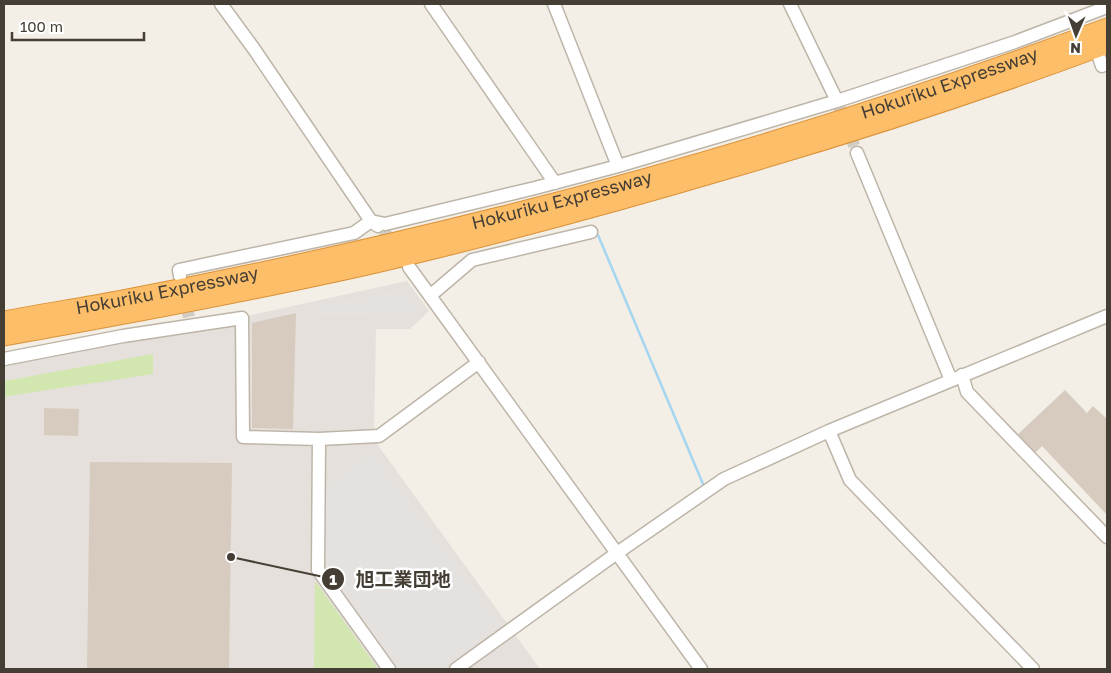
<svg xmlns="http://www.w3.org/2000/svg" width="1111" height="673" font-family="'Golos Text','Noto Sans JP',sans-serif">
<rect width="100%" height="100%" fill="#f3eee6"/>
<path fill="#e5e0db" d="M407,281L429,311L410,329H376L374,432L377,444L540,669H4V361L247,316Z"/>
<path fill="#d2e7af" d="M153,354V374L8,396L4,398V381Z
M315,581L378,669H314Z"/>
<path fill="#e4e1de" d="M405,289L418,305V318L314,316V306Z
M372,450L503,624L445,669H397L326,569L324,486Z"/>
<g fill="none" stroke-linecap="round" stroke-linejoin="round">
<path stroke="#a3d6ef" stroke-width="2.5" d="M598,235L703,484"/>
</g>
<path fill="#d7cbbf" d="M296,313L293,429L252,428V323Z
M1065,390L1087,413L1093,406L1107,419V515L1042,446L1033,455L1016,436Z
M44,408L79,409L78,436L44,435Z
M90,462L232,463L229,669H87Z"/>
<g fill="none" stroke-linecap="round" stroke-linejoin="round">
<path stroke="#d0cbc3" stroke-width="12" stroke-dasharray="12 6" stroke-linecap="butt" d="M837,101L857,153
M384,231L396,249
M184,295L189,317"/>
<g stroke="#beb5a9" stroke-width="15">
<path id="minor" d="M221,4L254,49L371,221L378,226
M431,4L555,183
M554,4L618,166
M790,4L837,101
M1099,57L1102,66
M857,153L951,380
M409,267L701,669
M180,276L179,270L354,233L371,221L385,224L535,188L618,166L837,101L1015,42L1107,7
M431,295L472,260L591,232
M4,359L123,336L242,318L243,437L319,439L379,436L479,362
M962,375L967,392L1107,537
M829,431L850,480L1033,669
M319,439L318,570L389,669
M456,669L617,553L724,479L829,431L1107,316"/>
</g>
<g stroke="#db9138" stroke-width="21">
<g id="highway">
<path id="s1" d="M4,321C41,314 79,308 117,301C245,277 372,249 499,217C705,166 908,102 1107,28"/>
<path d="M4,336C128,314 253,291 376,263C495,235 613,203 731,168C858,131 984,90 1107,44"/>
</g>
</g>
<use href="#minor" stroke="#fff" stroke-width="12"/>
<use href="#highway" stroke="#fcbe68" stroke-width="19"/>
</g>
<g text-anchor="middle" stroke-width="5" stroke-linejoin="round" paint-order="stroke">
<g font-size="18" fill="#453e35" stroke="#fff">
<text dy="6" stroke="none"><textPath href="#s1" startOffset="976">Hokuriku Expressway</textPath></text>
<text dy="6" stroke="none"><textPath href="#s1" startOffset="571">Hokuriku Expressway</textPath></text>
<text dy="6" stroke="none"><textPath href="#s1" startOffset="166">Hokuriku Expressway</textPath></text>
</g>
</g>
<path fill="none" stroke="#453e35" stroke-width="2" d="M231 557L333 579"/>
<g fill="#453e35" stroke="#fff" stroke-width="2">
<circle cx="231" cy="557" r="5"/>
<circle cx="333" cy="579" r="12"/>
</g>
<g font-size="15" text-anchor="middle" font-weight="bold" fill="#fff">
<text x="333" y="585">1</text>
</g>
<g font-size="19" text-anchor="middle" font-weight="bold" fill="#453e35" stroke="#fff" stroke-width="5" stroke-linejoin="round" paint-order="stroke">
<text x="403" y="586">旭工業団地</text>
</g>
<rect width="1111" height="673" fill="none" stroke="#453e35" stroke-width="10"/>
<g transform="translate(1076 35) rotate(182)" stroke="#ffffff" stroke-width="4" paint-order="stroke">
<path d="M0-4L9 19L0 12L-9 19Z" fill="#453e35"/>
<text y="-8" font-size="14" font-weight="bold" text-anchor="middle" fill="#453e35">N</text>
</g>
<path d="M12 32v8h132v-8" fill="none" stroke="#453e35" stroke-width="2.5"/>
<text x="20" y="32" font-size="15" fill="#453e35" stroke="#ffffff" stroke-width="4" paint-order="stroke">100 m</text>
</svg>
